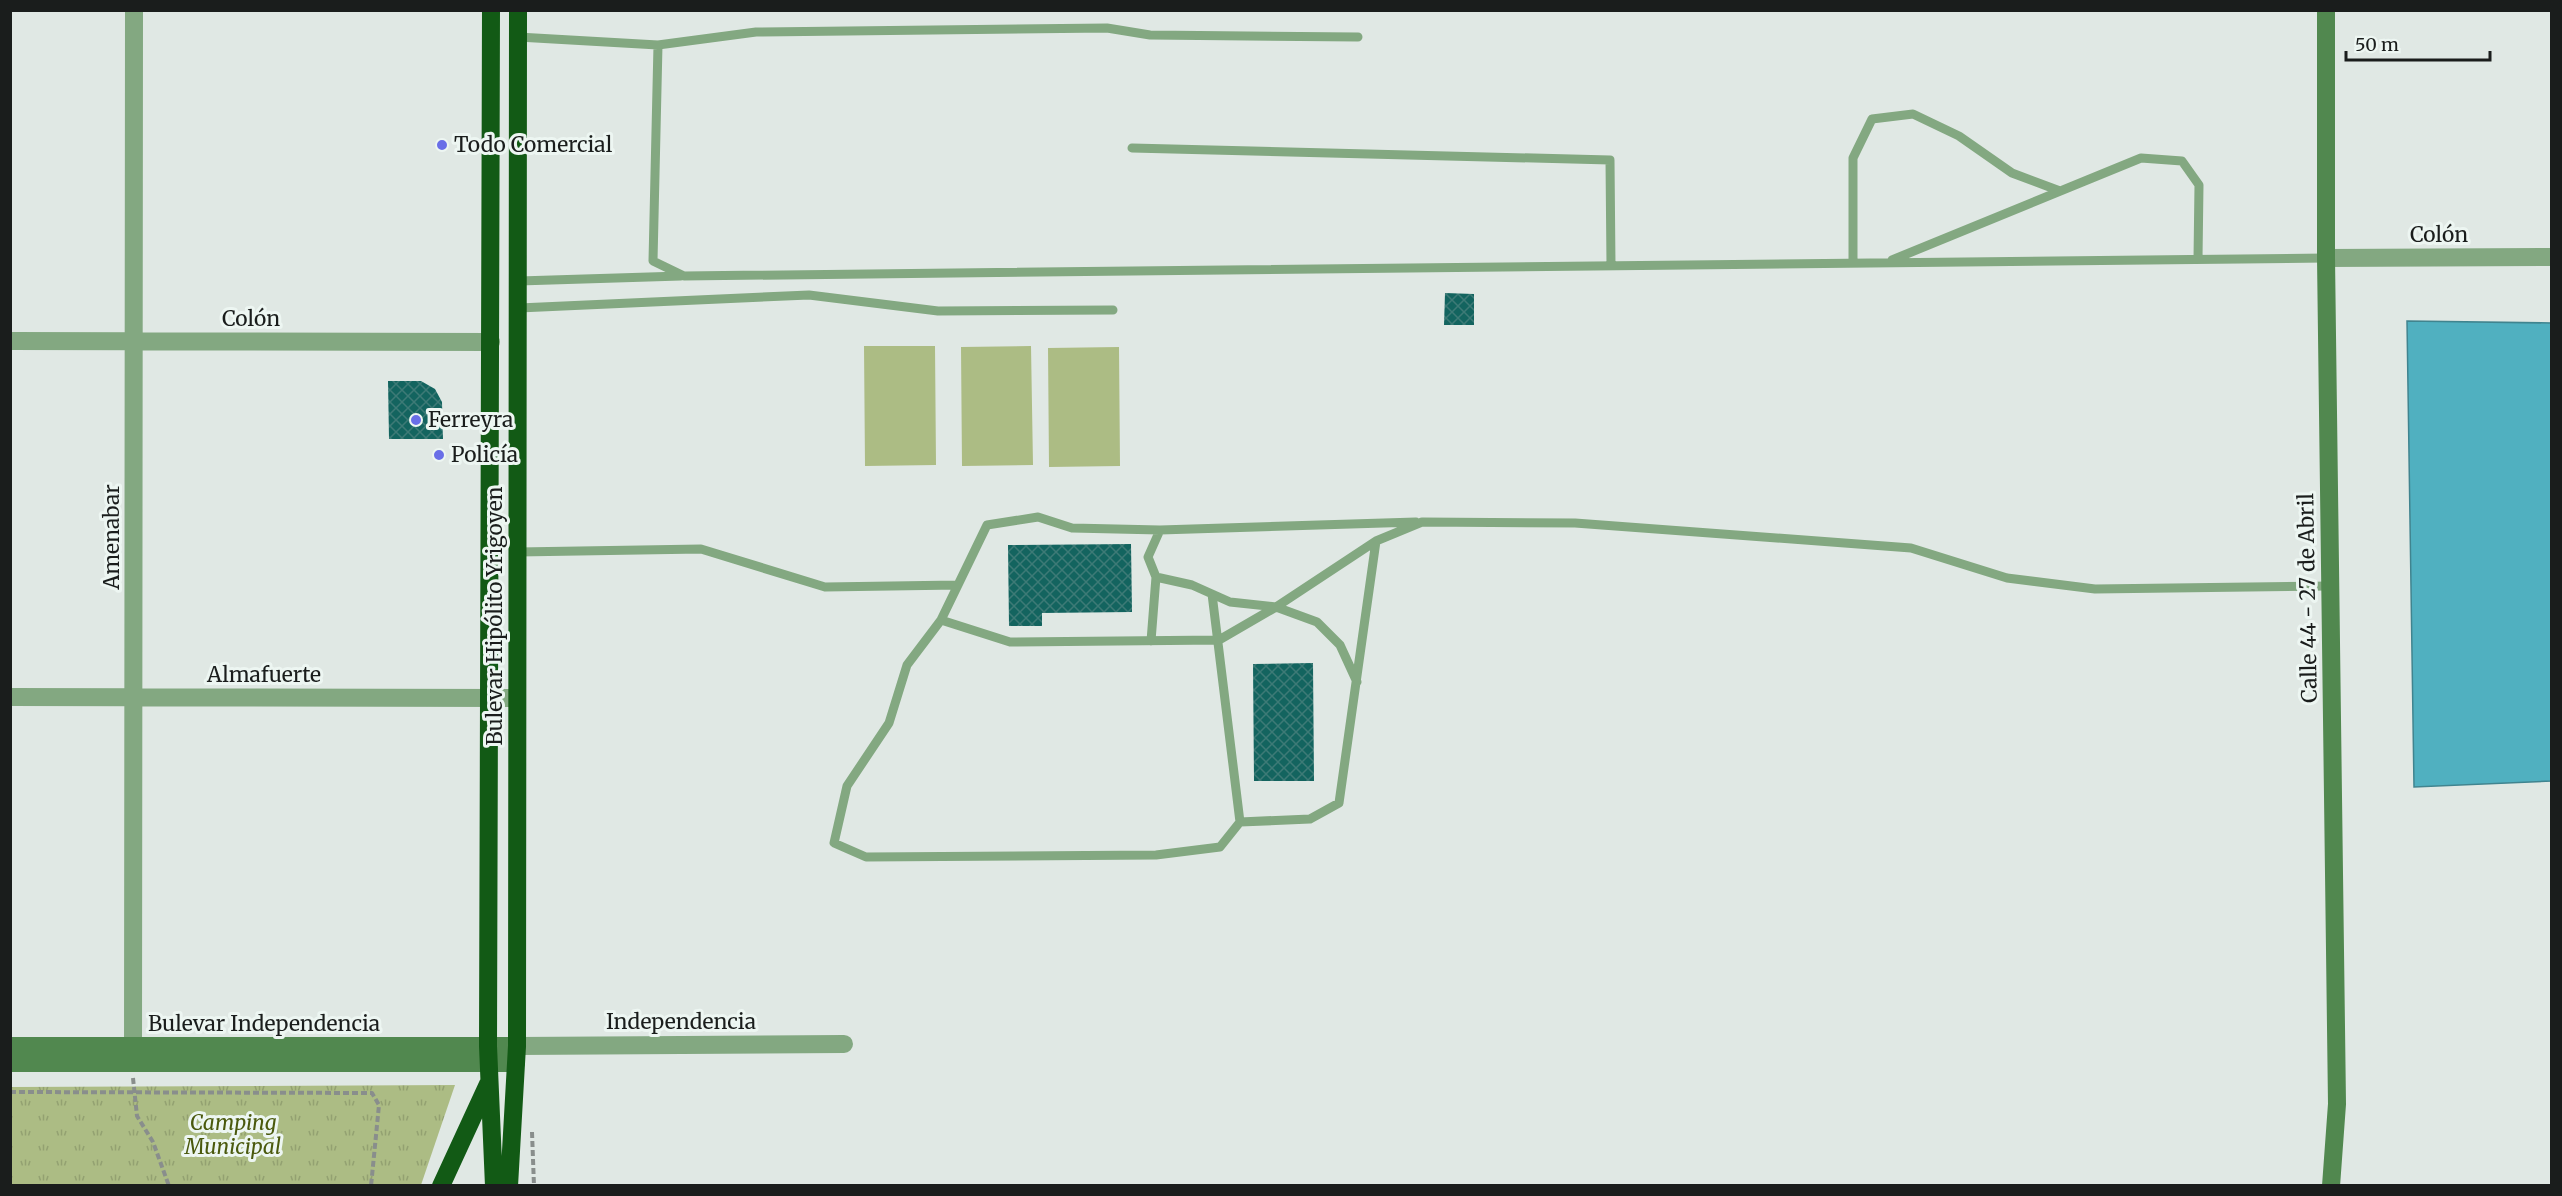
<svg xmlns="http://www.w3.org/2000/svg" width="2562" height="1196" font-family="Merriweather,serif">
<defs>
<pattern id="grass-tufts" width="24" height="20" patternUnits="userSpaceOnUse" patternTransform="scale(1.5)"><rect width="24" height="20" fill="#acbc84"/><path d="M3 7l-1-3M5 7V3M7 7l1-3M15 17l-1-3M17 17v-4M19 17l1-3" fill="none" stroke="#93a171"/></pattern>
<pattern id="building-cross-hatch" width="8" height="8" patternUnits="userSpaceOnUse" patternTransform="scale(1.5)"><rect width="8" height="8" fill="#13645f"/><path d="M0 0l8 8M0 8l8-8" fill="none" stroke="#3d7a76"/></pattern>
</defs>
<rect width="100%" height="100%" fill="#e0e8e4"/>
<path fill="url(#grass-tufts)" d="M455,1085L421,1185H11V1087Z"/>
<path fill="#acbc84" d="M864,346H935L936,465L865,466Z
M1031,346L1033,465L962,466L961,347Z
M1119,347L1120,466L1049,467L1048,348Z"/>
<path fill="#50b0c0" stroke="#40848f" stroke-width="1.5" d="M2407,321L2551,323V781L2414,787Z"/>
<path fill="url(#building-cross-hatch)" d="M1445,293L1474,294V325H1444Z
M388,381H421L435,389L442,402L443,439H389Z
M1131,544L1132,612L1042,613V626H1009L1008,545Z
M1313,663L1314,781H1254L1253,664Z"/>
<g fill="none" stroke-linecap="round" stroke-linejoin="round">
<path stroke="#898e8c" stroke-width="4" stroke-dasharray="6 3" stroke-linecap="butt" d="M133,1078L137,1116L153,1142L169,1186
M10,1092L372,1093L379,1105L371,1186
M532,1132L534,1186"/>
<path stroke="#83a881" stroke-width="9" d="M518,37L658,45
M1358,37L1150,35L1107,28L756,32L658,45L653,261L684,276L2326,258
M1132,148L1610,160L1611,265
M1892,260L2141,158L2182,161L2199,185L2198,259
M1853,262V158L1872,119L1913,114L1959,136L2012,173L2060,191
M519,281L681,276
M519,308L809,295L938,311L1113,310
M1376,541L1339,803L1310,819L1240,822L1220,847L1156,855L866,857L834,843L847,786L889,723L907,665L941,620L1010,642L1219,640L1276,607L1376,541L1422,522L1575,523L1911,548L2007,578L2095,589L2330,586
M518,552L701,549L825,587L958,585
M1212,594L1240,822
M941,620L987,525L1038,517L1072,528L1160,530
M1151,641L1156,577
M1357,682L1340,645L1317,622L1276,607L1230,602L1192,585L1156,577L1148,557L1160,530L1416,522"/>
<path stroke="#83a881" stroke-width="18" d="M2326,258L2552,257
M10,341L491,342
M10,697L517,698
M517,1046L844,1044
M133,1061L134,10"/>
<path stroke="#51884f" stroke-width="18" d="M2326,10V258L2337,1104L2331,1186
M10,1046H517
M10,1063H516"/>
<path stroke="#125a15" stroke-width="18" d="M491,10L488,1046L494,1186
M441,1186L488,1084
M509,1186L517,1046L518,10"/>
</g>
<g fill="#696ee7" stroke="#edf6f2" stroke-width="2">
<circle cx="442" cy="145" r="6"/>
<circle cx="416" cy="420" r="6"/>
<circle cx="439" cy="455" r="6"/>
</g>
<g text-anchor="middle" stroke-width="6" stroke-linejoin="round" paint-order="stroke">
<g font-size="21" fill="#1a1d1c" stroke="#edf6f2" text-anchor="start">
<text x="454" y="152">Todo Comercial</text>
<text x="428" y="427">Ferreyra</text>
<text x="451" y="462">Policía</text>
</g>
<g font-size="21" fill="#1a1d1c" stroke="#edf6f2">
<text x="2439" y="242">Colón</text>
<text x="251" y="326">Colón</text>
<text transform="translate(112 537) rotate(-90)" y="7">Amenabar</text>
<text transform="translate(2308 598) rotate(-91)" y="7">Calle 44 - 27 de Abril</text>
<text transform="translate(495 616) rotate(-90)" y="7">Bulevar Hipólito Yrigoyen</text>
<text x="264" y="682">Almafuerte</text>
<text x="681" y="1029">Independencia</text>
<text x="264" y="1031">Bulevar Independencia</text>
</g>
<g font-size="21" font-style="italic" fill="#4a590d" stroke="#edf6f2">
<text x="233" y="1130">Camping<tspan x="233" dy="24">Municipal</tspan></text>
</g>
</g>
<rect width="2562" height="1196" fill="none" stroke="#1a1d1c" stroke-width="24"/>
<path d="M2346 51v9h144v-9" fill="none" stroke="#1a1d1c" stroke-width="3"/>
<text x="2355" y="51" font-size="18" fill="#1a1d1c" stroke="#edf6f2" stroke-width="4.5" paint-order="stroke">50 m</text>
</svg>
